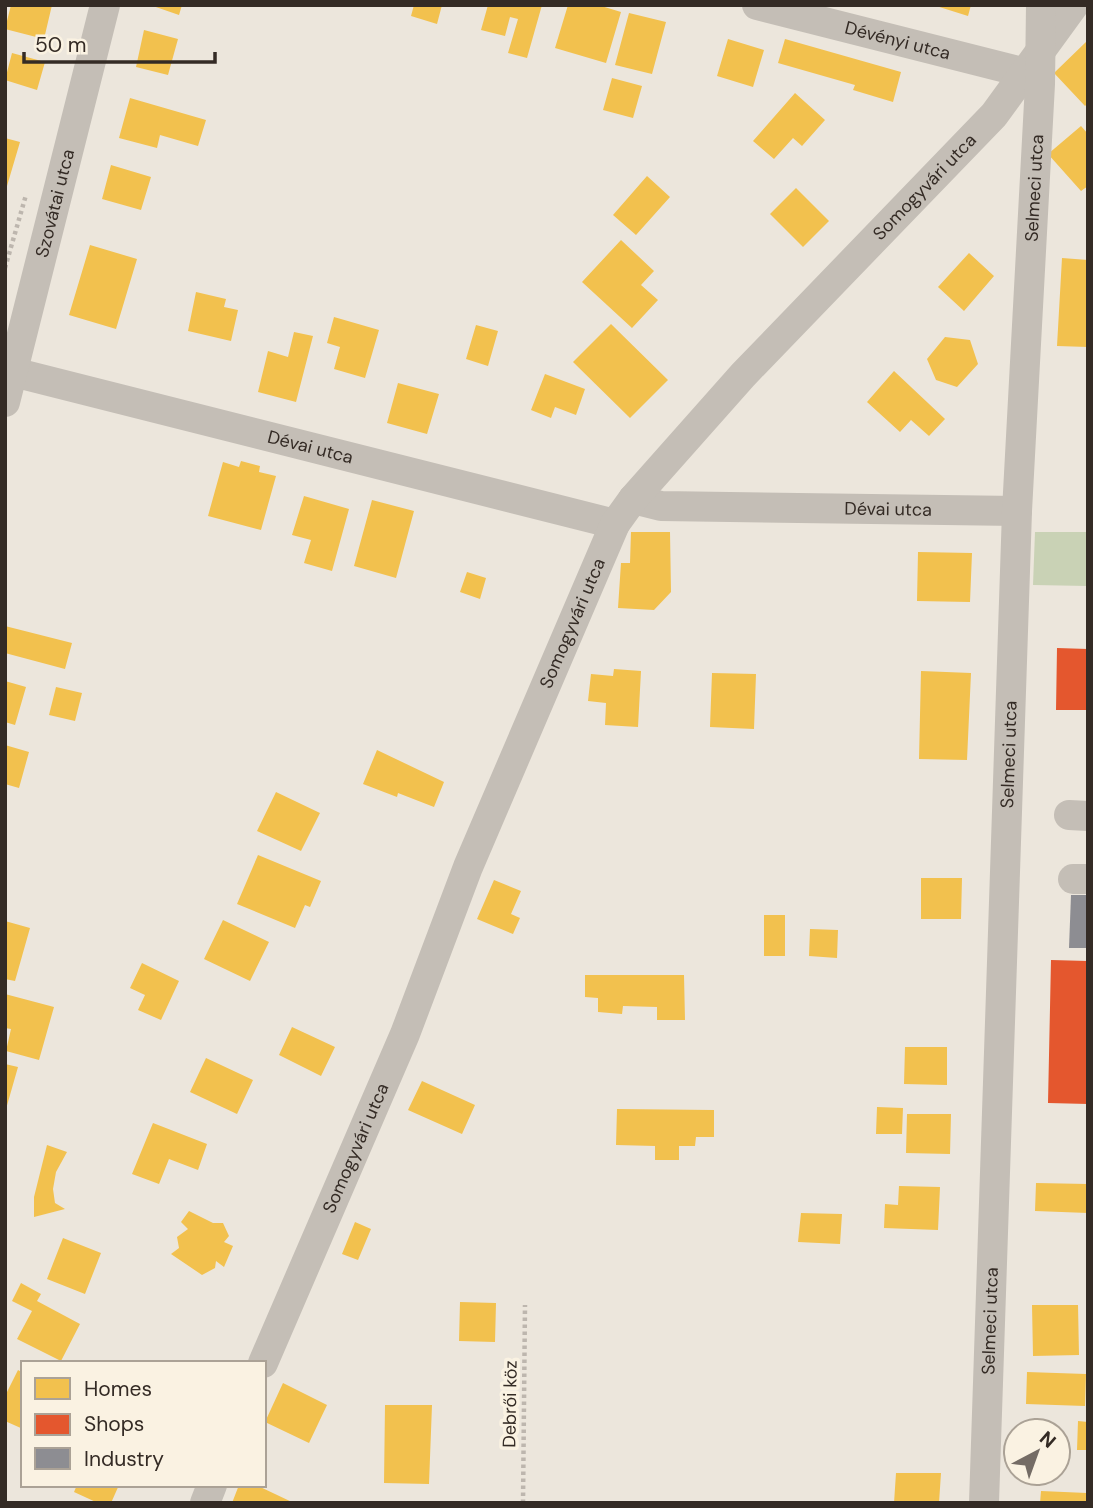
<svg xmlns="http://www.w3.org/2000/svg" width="1093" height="1508" font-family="'DM Sans',sans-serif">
<rect width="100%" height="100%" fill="#ece6dc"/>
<path fill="#c9d2b5" d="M1035,532H1088V586L1033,585Z"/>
<path fill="#f2c14e" d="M11,5H52L44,39L5,29Z
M150,5H182L179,15Z
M414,5H442L437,24L411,16Z
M488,5H542L527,58L508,53L518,19L510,17L505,36L481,30Z
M568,5H598L621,12L606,63L555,48Z
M933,5H971L968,16Z
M629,13L666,22L652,74L615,65Z
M144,30L178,39L168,75L136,67Z
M728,39L764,50L753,87L717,76Z
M785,39L901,72L893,102L853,90L855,85L778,63Z
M1088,40V103L1085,106L1054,73Z
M12,53L45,62L37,90L5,80Z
M612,78L642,86L633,118L603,110Z
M795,93L825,120L802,146L793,138L774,159L753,141Z
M130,98L206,120L198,146L160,135L157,148L119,138Z
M1081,126L1088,134V186L1081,191L1048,154Z
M5,138L20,142L7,186L5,185Z
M111,165L151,177L141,210L102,199Z
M647,176L670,197L636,235L613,215Z
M796,188L829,221L803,247L770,214Z
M621,240L654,271L641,285L658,300L632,328L582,282Z
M90,245L137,259L116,329L69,315Z
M969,253L994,276L964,311L938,287Z
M1062,258L1088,260V347L1057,346Z
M196,292L226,299L224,307L238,310L231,341L188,331Z
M334,317L379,330L365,378L334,369L340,347L327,343Z
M611,324L668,380L630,418L573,362Z
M476,325L498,331L488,366L466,359Z
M294,332L313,336L296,402L258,392L268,351L288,357Z
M945,337L970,340L978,364L957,387L936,380L927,359Z
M894,371L945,419L929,436L911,420L900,432L867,402Z
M545,374L585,389L576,415L555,407L551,418L531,410Z
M398,383L439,394L427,434L387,423Z
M241,461L260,466L259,472L276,476L261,530L208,516L223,462L239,467Z
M304,496L349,509L332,571L304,563L311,540L292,535Z
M372,500L414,511L396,578L354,566Z
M631,532H670L671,592L654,610L618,608L621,563H630Z
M918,552L972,553L970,602L917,601Z
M467,572L486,578L480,599L460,592Z
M5,626L72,643L65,669L5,653Z
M614,669L641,671L638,727L605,725L606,703L588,701L591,674L613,676Z
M921,671L971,673L967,760L919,759Z
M712,673L756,674L754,729L710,727Z
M5,681L26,687L15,725L5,722Z
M56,687L82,693L75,721L49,715Z
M5,745L29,752L19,788L5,784Z
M377,750L444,782L434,807L398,793L397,797L363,784Z
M276,792L320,813L301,851L257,831Z
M258,855L321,881L310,907L305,905L295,928L237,904Z
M921,878H962L961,919H921Z
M494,880L521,891L511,914L520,918L513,934L477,919Z
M764,915H785V956H764Z
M223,920L269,942L250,981L204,959Z
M5,921L30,928L15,981L5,979Z
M810,929L838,930L837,958L809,956Z
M142,963L179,981L161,1020L138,1010L145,995L130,988Z
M585,975H684L685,1020H657V1007L623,1006L622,1014L598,1012V998L585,997Z
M5,994L54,1007L39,1060L6,1051L11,1029L5,1028Z
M292,1027L335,1047L321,1076L279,1055Z
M905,1047H947V1085L904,1084Z
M206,1058L253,1080L237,1114L190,1092Z
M5,1064L18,1067L6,1109H5Z
M422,1081L475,1105L462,1134L408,1110Z
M877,1107L903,1108L902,1134H876Z
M617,1109L714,1110V1137H696L695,1146H679V1160H655V1146L616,1145Z
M907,1114H951L950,1154L906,1153Z
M153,1123L207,1144L198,1170L169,1159L159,1184L132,1174Z
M47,1145L67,1152L56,1172L53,1189L55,1203L65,1209L34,1217V1197Z
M1036,1183L1088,1184V1213L1035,1211Z
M899,1186L940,1187L938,1230L884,1228L885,1204L898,1205Z
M189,1211L213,1223H223L229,1236L224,1242L233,1246L224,1267L216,1261L215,1268L202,1275L171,1254L179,1248L177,1237L188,1229L181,1222Z
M801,1213L842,1214L840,1244L798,1242Z
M355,1222L371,1229L358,1260L342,1254Z
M63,1238L101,1253L85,1294L47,1279Z
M21,1283L41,1294L37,1301L80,1324L61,1361L17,1339L32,1311L12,1301Z
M460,1302L496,1303L495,1342L459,1341Z
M1032,1305H1078L1079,1355L1033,1356Z
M18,1370L23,1373V1429L5,1421V1396Z
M1027,1372L1086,1374L1085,1406L1026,1404Z
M283,1383L327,1405L309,1443L265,1422Z
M385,1405H432L429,1484L384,1483Z
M1078,1421L1088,1422V1450H1077Z
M896,1473H941L939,1503H894Z
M77,1485H119L111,1503H98L74,1492Z
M239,1485H256L294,1503H232Z
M1041,1491L1087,1493L1086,1503H1040Z"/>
<path fill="#e4572e" d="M1057,648L1088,649V710H1056Z
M1051,960L1088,961V1104L1048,1103Z"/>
<path fill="#8d8d92" d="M1071,895H1088V948H1069Z"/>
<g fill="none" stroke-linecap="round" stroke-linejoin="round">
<path stroke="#bdb6ae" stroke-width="4.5" stroke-dasharray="3.5 3.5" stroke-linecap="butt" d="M5,268L26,195
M523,1503L525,1305"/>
<g stroke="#c4beb6" stroke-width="30">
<path id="s1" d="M757,5L1038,76"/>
<path id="s2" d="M5,370L615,524"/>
<path id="s3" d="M5,402L105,5"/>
<path id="s4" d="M633,499L661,506L1017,511"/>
<path d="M1069,815L1088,816"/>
<path d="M1073,879H1088"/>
<path id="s5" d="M263,1363L405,1034L468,867L615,524L633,499L743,375L994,115L1074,5"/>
<path d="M205,1503L212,1485"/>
<path id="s6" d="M984,1503L1017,511L1040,84L1041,5"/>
</g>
</g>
<g text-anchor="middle" stroke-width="7" stroke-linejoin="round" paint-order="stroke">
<g font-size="18" fill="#342b25" stroke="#faf2e2">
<text dy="6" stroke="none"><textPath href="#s1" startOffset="145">Dévényi utca</textPath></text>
<text dy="6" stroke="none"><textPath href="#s5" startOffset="1368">Somogyvári utca</textPath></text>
<text dy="6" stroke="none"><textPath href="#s6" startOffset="1316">Selmeci utca</textPath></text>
<text dy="6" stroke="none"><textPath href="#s3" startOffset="205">Szovátai utca</textPath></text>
<text dy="6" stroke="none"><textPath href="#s2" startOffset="315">Dévai utca</textPath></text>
<text dy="6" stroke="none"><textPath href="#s4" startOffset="256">Dévai utca</textPath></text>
<text dy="6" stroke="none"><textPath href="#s5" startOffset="802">Somogyvári utca</textPath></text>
<text dy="6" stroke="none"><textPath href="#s6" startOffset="749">Selmeci utca</textPath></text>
<text dy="6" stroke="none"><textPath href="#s5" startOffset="234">Somogyvári utca</textPath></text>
<text dy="6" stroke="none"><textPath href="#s6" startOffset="182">Selmeci utca</textPath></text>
<text transform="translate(510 1404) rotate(-89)" y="6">Debrői köz</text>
</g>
</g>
<rect width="1093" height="1508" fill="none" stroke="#342b25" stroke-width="14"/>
<rect x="21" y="1361" width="245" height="126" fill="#faf2e2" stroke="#aba296" stroke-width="2"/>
<rect x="35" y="1378" width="35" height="21" fill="#f2c14e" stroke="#aba296" stroke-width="2"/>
<text x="84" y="1396" font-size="21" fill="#342b25">Homes</text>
<rect x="35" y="1414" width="35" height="21" fill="#e4572e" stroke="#aba296" stroke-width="2"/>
<text x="84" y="1431" font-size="21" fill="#342b25">Shops</text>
<rect x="35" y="1448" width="35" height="21" fill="#8d8d92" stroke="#aba296" stroke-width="2"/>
<text x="84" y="1466" font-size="21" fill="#342b25">Industry</text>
<g transform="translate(1037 1452) rotate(41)"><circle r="33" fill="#faf2e2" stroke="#aba296" stroke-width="2"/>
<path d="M0-5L12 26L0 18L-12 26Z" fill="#746c65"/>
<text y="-10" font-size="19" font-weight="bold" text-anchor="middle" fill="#342b25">N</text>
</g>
<path d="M24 52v10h191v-10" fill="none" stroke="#342b25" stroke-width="3.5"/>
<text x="35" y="52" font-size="21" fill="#342b25" stroke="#faf2e2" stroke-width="5" paint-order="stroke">50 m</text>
</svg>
